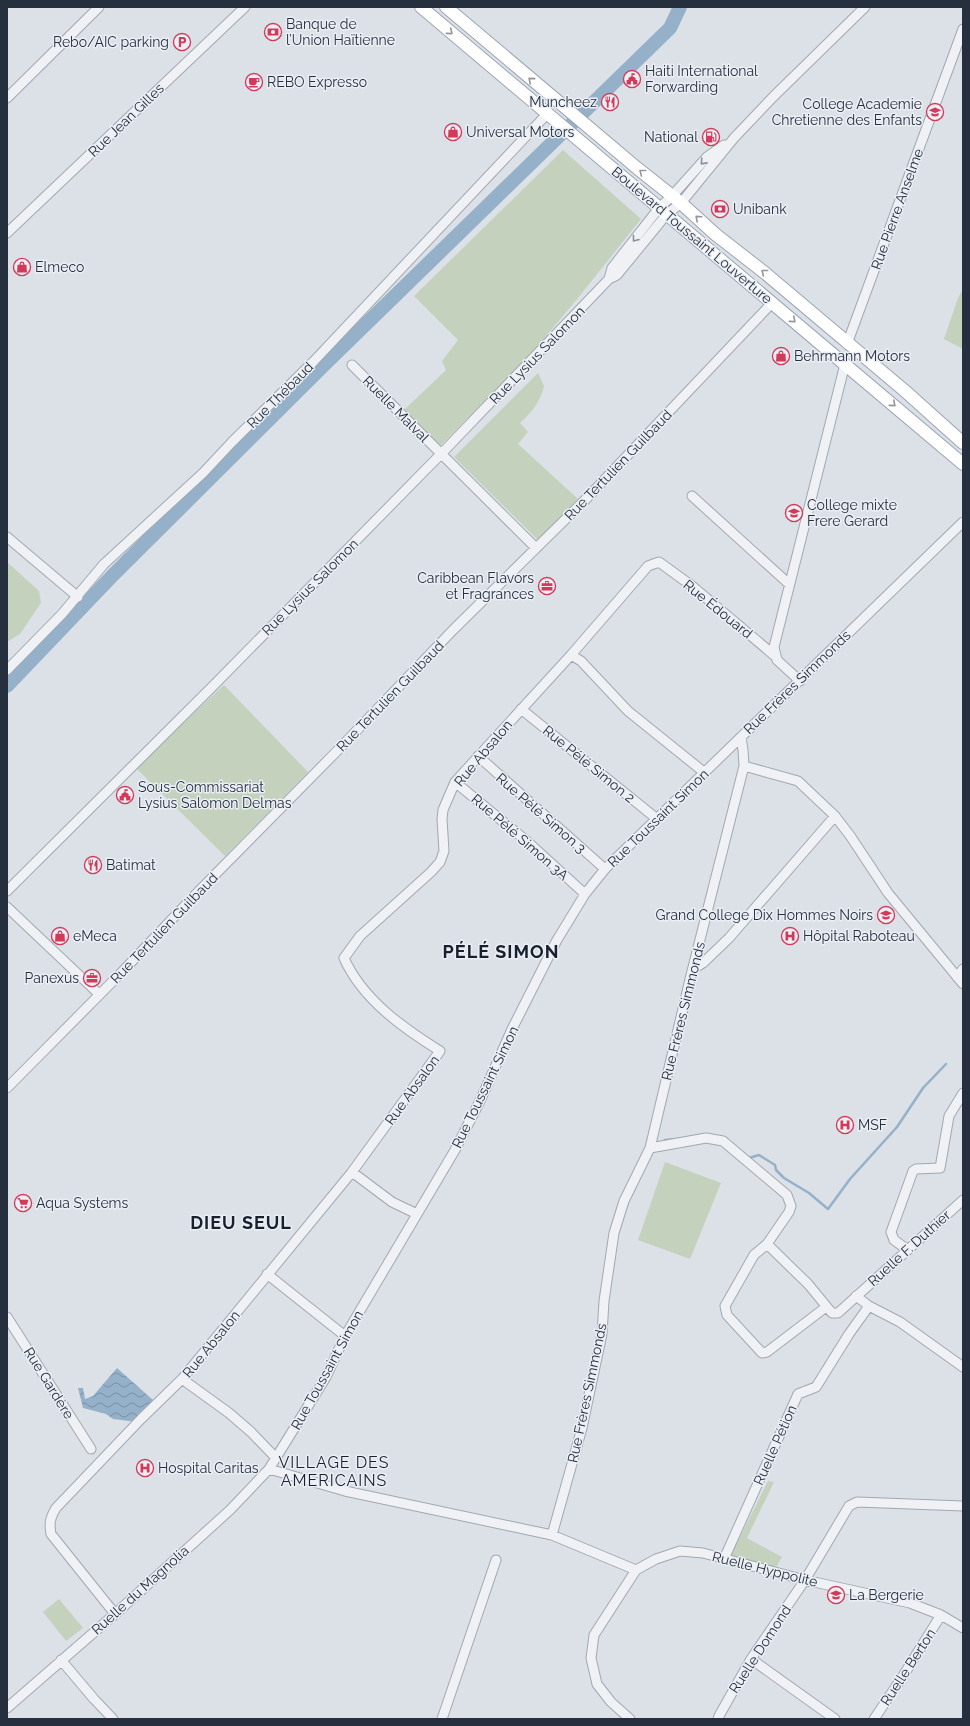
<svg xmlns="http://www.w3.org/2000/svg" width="970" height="1726" font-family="Raleway,sans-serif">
<defs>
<pattern id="water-waves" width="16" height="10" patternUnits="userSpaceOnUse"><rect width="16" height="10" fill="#95b0c9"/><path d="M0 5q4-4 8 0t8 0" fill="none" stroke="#7990a4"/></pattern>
</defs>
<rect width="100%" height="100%" fill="#dce1e7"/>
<path fill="#c3d1bd" d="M563,150L641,219L578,298L532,353L440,446L404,410L446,370L442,361L458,340L414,296Z
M963,289V349L944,339L958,298Z
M538,373L544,386C540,402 532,412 520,423L528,432L518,444L578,499L538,540L454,457Z
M7,562L39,591L41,603L20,634L7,642Z
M224,685L308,772L225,856L135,767Z
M665,1162L721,1183L690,1259L638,1240Z
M768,1481L774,1482L747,1538L782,1557L775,1569L730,1557Z
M59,1599L83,1628L66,1641L43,1612Z"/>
<path fill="url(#water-waves)" d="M117,1368L153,1400L137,1422L113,1419L106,1414L83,1408L78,1388H83L85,1399L93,1396Z"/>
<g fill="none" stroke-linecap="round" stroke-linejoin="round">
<path stroke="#95b0c9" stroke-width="2.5" d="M665,1140L678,1139
M747,1157L749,1158L759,1155L775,1165L776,1170L784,1178L809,1193L828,1209L850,1179L897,1127L923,1088L946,1064"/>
<path stroke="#95b0c9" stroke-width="14" d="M7,686L113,575L327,362L670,28L680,7"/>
<g stroke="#a1a8b1" stroke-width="11">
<path id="minor" d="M7,98L99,7
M7,233L245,7
M609,279L612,268L659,208L672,196L707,157L724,145
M847,344L963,29
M352,365L536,548
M692,496L789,584
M7,537L78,597
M571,655L581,661L628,711L705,773
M7,670L62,614L104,564L203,473L232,442L314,361L547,114
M800,681L777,660L774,647L845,364
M521,709L657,819
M478,756L605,869
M744,766L798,781L835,816L851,837L888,893L963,984
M455,782L529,843L585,894
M7,891L215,684L441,454L609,279L617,275L666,215L681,203L734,138L774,96L865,7
M7,907L99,994
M693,969L703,963L729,938L835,816
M957,977L963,969
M7,1088L120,974L193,897L339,749L453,630L587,498L772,303
M650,1148L706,1138L723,1141L787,1195L791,1206L789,1212L767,1244L754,1255L725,1306L727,1315L762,1353L767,1352L826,1307
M352,1172L392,1202L417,1214
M767,1244L808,1284L832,1313H838L963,1200
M908,1250L894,1240L891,1232L913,1171L916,1169L940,1168L949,1116L963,1093
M267,1274L345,1336
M856,1296L869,1306L900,1322L963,1367
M7,1317L91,1449
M182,1379L229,1413L251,1432L276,1458
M269,1469L345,1491L552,1535L636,1570
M552,1535L582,1428L602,1334L604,1301L614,1233L624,1201L650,1148L690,979L744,766L743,750L741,737L963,522
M724,1559L798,1394L816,1387L849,1334L869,1306
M636,1570L656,1559L680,1551L703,1553L805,1580L910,1603L941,1615L963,1628
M115,1614L51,1534C49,1523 50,1518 56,1508L141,1419L182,1379L352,1172L440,1051C403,1028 362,999 344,958L360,936L431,872L440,862L444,851L442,819L443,810L455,782L571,655L648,566L659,562L692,586L775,656
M751,1659L835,1719
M61,1660L94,1699L113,1719
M7,1708L115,1614L230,1510L269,1469L326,1377L345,1336L455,1150L480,1101L512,1029L557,940L585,894L605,869L741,737
M442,1719L496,1560
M630,1719L611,1702L597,1684L591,1658L594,1635L636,1570
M718,1719L719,1716L751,1659L805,1580L849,1506L857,1502L963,1506
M874,1719L903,1676L941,1615"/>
</g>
<g stroke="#9ba5b3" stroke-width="14">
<path id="major" d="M421,7L963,464
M446,7L637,168L681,203L715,234L765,273L905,391L963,443"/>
</g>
<use href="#minor" stroke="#eff1f5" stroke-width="9"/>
<use href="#major" stroke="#fff" stroke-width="12"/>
</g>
<defs><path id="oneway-chevron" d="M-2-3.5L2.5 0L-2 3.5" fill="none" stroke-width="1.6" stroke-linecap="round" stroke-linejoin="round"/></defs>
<g stroke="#92979e">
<use href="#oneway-chevron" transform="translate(450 32) rotate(40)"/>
<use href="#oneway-chevron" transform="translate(531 80) rotate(-140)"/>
<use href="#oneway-chevron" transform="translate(642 172) rotate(-142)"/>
<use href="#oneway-chevron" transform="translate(698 218) rotate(-138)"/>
<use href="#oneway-chevron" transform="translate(764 272) rotate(-141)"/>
<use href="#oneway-chevron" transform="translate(793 320) rotate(40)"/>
<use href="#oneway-chevron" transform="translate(893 404) rotate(40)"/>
</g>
<g stroke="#8a9099">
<use href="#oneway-chevron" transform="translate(703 162) rotate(132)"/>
<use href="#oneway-chevron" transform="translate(635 239) rotate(128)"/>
</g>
<defs>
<g id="bank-ring" transform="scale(0.9)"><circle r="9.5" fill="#ebeff5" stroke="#d23a58" stroke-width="1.5"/><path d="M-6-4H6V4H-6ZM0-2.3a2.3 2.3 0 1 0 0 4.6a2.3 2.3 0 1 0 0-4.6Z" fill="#d23a58"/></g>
<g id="parking-ring" transform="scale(0.9)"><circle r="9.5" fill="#ebeff5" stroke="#d23a58" stroke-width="1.5"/><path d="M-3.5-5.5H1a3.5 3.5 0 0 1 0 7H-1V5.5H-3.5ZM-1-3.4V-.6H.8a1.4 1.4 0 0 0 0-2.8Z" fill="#d23a58"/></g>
<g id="civic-ring" transform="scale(0.9)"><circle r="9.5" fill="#ebeff5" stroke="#d23a58" stroke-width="1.5"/><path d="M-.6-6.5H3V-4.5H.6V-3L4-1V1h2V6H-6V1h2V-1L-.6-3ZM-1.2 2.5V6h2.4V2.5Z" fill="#d23a58"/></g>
<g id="cafe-ring" transform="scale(0.9)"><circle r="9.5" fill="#ebeff5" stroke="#d23a58" stroke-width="1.5"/><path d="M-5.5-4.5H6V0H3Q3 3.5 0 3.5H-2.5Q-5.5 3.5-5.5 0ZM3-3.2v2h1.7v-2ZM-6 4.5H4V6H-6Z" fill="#d23a58"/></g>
<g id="restaurant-ring" transform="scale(0.9)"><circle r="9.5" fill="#ebeff5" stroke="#d23a58" stroke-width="1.5"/><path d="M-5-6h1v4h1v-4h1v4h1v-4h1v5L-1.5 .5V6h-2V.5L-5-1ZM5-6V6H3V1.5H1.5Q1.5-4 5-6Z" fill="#d23a58"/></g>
<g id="school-ring" transform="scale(0.9)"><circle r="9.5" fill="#ebeff5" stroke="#d23a58" stroke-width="1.5"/><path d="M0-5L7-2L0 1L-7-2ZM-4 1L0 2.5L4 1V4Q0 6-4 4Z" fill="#d23a58"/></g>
<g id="shop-ring" transform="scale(0.9)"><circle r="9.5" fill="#ebeff5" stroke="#d23a58" stroke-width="1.5"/><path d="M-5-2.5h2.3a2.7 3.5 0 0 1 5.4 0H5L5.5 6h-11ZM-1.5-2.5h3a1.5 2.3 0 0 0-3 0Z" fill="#d23a58"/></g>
<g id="fuel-ring" transform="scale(0.9)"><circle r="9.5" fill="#ebeff5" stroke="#d23a58" stroke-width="1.5"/><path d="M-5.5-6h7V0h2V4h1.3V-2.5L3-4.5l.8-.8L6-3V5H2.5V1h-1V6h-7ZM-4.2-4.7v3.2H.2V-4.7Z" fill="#d23a58"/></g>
<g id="office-ring" transform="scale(0.9)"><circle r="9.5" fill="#ebeff5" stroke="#d23a58" stroke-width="1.5"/><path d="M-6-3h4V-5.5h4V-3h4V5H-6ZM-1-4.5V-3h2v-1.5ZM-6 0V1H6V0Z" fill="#d23a58"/></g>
<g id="hospital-ring" transform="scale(0.9)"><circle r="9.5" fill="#ebeff5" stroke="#d23a58" stroke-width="1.5"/><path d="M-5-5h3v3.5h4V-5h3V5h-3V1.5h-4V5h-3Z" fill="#d23a58"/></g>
<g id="supermarket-ring" transform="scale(0.9)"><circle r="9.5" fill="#ebeff5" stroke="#d23a58" stroke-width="1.5"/><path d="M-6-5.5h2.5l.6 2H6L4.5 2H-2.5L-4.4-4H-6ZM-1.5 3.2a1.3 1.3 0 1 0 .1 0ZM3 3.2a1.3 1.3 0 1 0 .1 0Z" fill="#d23a58"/></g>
</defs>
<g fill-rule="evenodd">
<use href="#bank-ring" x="273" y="32"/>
<use href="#parking-ring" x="182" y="42"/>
<use href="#civic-ring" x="632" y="79"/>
<use href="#cafe-ring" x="254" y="82"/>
<use href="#restaurant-ring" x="610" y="102"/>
<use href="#school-ring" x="935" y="112"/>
<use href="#shop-ring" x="453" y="132"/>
<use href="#fuel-ring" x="711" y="137"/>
<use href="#bank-ring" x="720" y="209"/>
<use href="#shop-ring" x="22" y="267"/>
<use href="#shop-ring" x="781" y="356"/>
<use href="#school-ring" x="794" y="513"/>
<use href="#office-ring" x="547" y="586"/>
<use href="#civic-ring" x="125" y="795"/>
<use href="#restaurant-ring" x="93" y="865"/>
<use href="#school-ring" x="886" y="915"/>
<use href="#shop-ring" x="60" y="936"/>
<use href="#hospital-ring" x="790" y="936"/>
<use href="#office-ring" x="92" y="978"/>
<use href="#hospital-ring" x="845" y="1125"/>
<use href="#supermarket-ring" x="23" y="1203"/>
<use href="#hospital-ring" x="145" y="1468"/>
<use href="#school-ring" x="836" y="1595"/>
</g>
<g text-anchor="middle" stroke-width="3" stroke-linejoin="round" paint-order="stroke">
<g font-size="14" fill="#252f3d" stroke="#ebeff5" text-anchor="start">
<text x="286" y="29">Banque de<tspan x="286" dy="16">l’Union Haïtienne</tspan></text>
<text x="169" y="47" text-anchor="end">Rebo/AIC parking</text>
<text x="645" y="76">Haiti International<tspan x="645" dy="16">Forwarding</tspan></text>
<text x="267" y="87">REBO Expresso</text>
<text x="597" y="107" text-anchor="end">Muncheez</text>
<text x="922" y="109" text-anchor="end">College Academie<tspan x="922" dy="16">Chretienne des Enfants</tspan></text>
<text x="466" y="137">Universal Motors</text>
<text x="698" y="142" text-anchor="end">National</text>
<text x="733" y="214">Unibank</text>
<text x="35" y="272">Elmeco</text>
<text x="794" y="361">Behrmann Motors</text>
<text x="807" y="510">College mixte<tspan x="807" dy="16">Frere Gerard</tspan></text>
<text x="534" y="583" text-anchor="end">Caribbean Flavors<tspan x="534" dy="16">et Fragrances</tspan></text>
<text x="138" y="792">Sous-Commissariat<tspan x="138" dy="16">Lysius Salomon Delmas</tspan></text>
<text x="106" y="870">Batimat</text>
<text x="873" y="920" text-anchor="end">Grand College Dix Hommes Noirs</text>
<text x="73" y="941">eMeca</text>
<text x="803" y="941">Hôpital Raboteau</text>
<text x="79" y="983" text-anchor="end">Panexus</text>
<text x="858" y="1130">MSF</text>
<text x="36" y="1208">Aqua Systems</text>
<text x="158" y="1473">Hospital Caritas</text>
<text x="849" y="1600">La Bergerie</text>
</g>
<g font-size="14" fill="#252f3d" stroke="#ebeff5">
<text transform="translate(126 120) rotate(-44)" y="5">Rue Jean Gilles</text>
<text transform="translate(897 209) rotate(-70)" y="5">Rue Pierre Anselme</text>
<text transform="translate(692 235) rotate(40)" y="5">Boulevard Toussaint Louverture</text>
<text transform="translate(537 355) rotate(-46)" y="5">Rue Lysius Salomon</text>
<text transform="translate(280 395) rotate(-45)" y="5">Rue Thébaud</text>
<text transform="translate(396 409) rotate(45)" y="5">Ruelle Malval</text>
<text transform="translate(618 465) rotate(-46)" y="5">Rue Tertulien Guilbaud</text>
<text transform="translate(310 587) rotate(-45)" y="5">Rue Lysius Salomon</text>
<text transform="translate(718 609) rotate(39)" y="5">Rue Édouard</text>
<text transform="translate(797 682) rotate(-44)" y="5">Rue Frères Simmonds</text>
<text transform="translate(390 696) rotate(-46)" y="5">Rue Tertulien Guilbaud</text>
<text transform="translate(483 753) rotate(-50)" y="5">Rue Absalon</text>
<text transform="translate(589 764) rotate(39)" y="5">Rue Pélé Simon 2</text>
<text transform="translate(541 813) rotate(41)" y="5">Rue Pélé Simon 3</text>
<text transform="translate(658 818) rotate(-44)" y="5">Rue Toussaint Simon</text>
<text transform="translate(520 837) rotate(41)" y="5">Rue Pélé Simon 3A</text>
<text transform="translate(164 928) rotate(-46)" y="5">Rue Tertulien Guilbaud</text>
<text transform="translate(683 1011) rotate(-76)" y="5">Rue Frères Simmonds</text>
<text transform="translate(485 1087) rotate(-64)" y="5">Rue Toussaint Simon</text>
<text transform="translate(412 1090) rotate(-54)" y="5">Rue Absalon</text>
<text transform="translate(909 1248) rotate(-42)" y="5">Ruelle F. Duthier</text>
<text transform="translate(211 1344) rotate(-51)" y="5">Rue Absalon</text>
<text transform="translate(327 1370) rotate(-61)" y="5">Rue Toussaint Simon</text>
<text transform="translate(49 1383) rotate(58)" y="5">Rue Gardère</text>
<text transform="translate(587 1393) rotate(-78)" y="5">Rue Frères Simmonds</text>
<text transform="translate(775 1445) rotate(-66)" y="5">Ruelle Pétion</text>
<text transform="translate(765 1569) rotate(14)" y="5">Ruelle Hyppolite</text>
<text transform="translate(140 1590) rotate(-42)" y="5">Ruelle du Magnolia</text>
<text transform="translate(760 1649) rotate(-57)" y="5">Ruelle Domond</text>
<text transform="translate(908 1667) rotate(-57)" y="5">Ruelle Berton</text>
</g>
<g font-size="16" letter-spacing="1" fill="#18202e" stroke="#ebeff5">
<text x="334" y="1468">VILLAGE DES<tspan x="334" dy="18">AMERICAINS</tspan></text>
</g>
<g font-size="18" font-weight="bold" letter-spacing="1" fill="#18202e" stroke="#ebeff5">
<text x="501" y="958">PÉLÉ SIMON</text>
<text x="241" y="1229">DIEU SEUL</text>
</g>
</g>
<rect width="970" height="1726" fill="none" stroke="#252f3d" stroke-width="16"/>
</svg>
